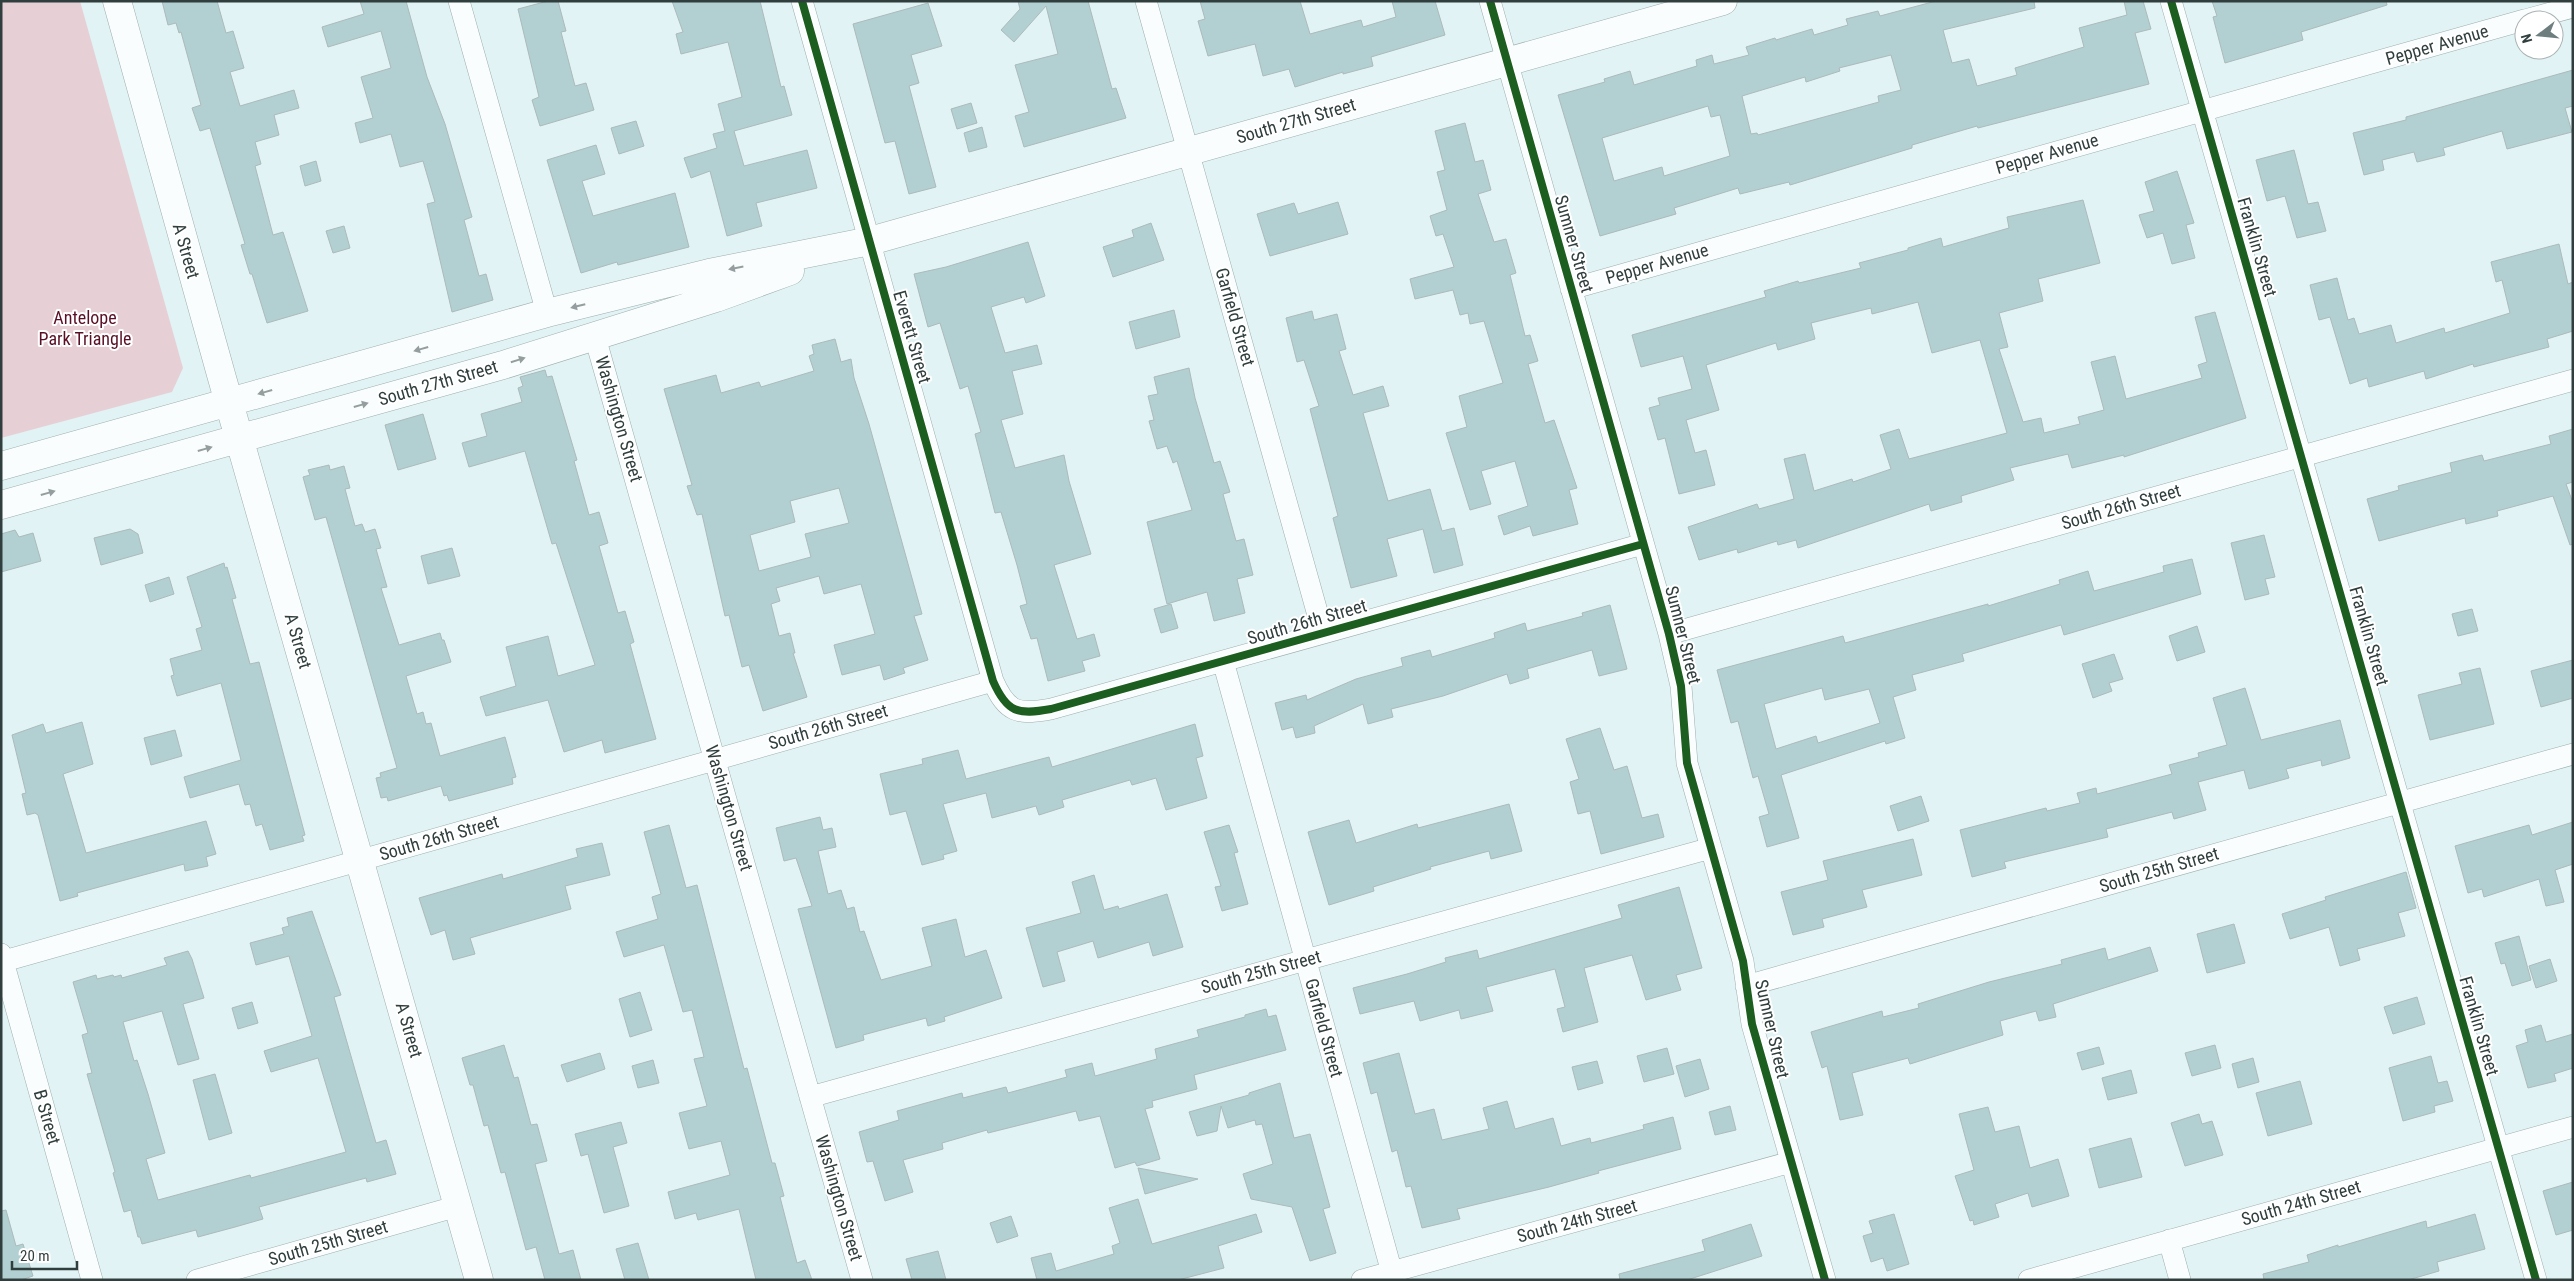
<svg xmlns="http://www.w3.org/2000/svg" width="2574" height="1281" font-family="'Roboto Condensed',sans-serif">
<rect width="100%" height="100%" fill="#e1f3f4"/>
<path fill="#e7d0d5" d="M1,1H80L183,368L172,392L1,438Z"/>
<path fill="#b2d0d1" stroke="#acbabb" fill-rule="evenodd" d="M162,1H217L226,33L233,31L244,68L230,72L240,106L294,90L299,108L274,115L279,135L255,142L261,164L255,166L273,235L283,232L308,311L267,323L252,274H250L241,245L245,244L210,128L200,131L192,108L201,105L181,32L179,33L176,23L168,25Z
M360,1H406L427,77L445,124L472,217L464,220L479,276L486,274L493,300L452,312L427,204L435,202L423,161L400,167L391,134L360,143L355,123L373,118L361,77L391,68L381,31L328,47L322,27L364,14Z
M548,1H558L566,31L561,32L575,86L586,83L594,110L540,126L532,100L539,97L518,9Z
M672,1H760L781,87L784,86L792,115L734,131L744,166L807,150L817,188L756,203L762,226L727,236L710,171L691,178L684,158L717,148L713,134L725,131L718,104L742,97L728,42L681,54L676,34L683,32Z
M1018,1H1088L1112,89L1116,88L1126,118L1024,147L1015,116L1029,112L1015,65L1058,54L1046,6L1014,42L1001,30L1020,9Z
M1200,1H1300L1310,34L1361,20L1363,27L1396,17L1392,1H1435L1445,35L1371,57L1373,66L1343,74V72L1295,87L1289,69L1263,76L1255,44L1208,56L1198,21L1205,19Z
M1936,1H2034L2035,8L1943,30L1952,63L1969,59L1977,86L2017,75L2015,68L2084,47L2079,28L2127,15L2124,1H2143L2151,29L2135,33L2149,84L1978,128L1977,126L1912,145V148L1790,185L1789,182L1740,194L1738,188L1674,208L1676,214L1600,236L1558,95L1605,82L1604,79L1630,71L1634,85L1697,66L1696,60L1712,55L1714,64L1749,55L1746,47L1775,38L1776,40L1812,29L1814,35L1848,25L1846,19L1878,11L1880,16ZM1891,55L1901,90L1878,96L1879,102L1758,135L1757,133L1751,134L1742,96L1805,77L1806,82L1840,71L1839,68ZM1708,106L1711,117L1720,115L1730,156L1664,176L1662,167L1614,181L1602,138Z
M2212,1H2386L2387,5L2301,32L2303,40L2225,63L2213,17L2217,16Z
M928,3L942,46L911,55L919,83L909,86L936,187L909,194L895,141L885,143L853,24Z
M2573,70V106L2565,108L2572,132L2507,149L2502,131L2443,148L2445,155L2417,162L2414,152L2382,160L2384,170L2364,175L2353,133L2406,120V117Z
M971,103L977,123L957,129L951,109Z
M636,121L644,146L619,154L611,128Z
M1465,123L1475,162L1483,160L1491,190L1478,194L1494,242L1506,239L1516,273L1510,275L1525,336L1530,335L1538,361L1528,364L1545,423L1554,420L1577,488L1569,490L1578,524L1533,536L1530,526L1504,535L1498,516L1528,506L1515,461L1481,471L1491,504L1470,510L1446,433L1467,427L1459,396L1503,383L1484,321L1470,324L1468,313L1460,315L1453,290L1415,299L1410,279L1454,267L1443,234L1436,236L1430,216L1447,210L1437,172L1445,170L1435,131Z
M982,127L987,147L969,152L964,133Z
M596,145L605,174L582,181L593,216L675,193L689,247L618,265L617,262L581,273L547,160Z
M2294,150L2308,204L2318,202L2326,231L2297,238L2285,196L2267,201L2256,160Z
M316,161L321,181L305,186L300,166Z
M2177,171L2194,223L2186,225L2195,258L2172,264L2163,233L2147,238L2139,215L2154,211L2145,182Z
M2083,200L2100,263L2038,279L2043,301L1999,313L2008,347L1999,349L2023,422L2041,418L2044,433L2080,424L2078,417L2104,410L2091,362L2115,356L2126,399L2202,378L2198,365L2207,362L2195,317L2215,312L2246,418L2124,457V455L2072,468L2068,454L2010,468L2014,480L1961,496L1962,502L1931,511L1929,504L1798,548L1796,540L1778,545L1777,541L1738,553L1737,549L1699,560L1688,527L1757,504L1759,509L1794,499L1784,459L1805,454L1814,491L1852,479L1853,482L1891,469L1880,435L1899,429L1909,459L2007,433L1980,340L1932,353L1918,302L1872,314L1871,308L1811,323L1815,339L1778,350L1776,343L1706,365L1719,410L1686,420L1695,453L1706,450L1715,485L1679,494L1665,438L1658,440L1649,408L1660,405L1658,398L1692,389L1683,356L1641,367L1632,335L1766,297L1764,291L1798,281L1799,283L1861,268L1859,263L1908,250V248L1941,238L1943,247L2009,228L2007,217Z
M1338,202L1348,234L1270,256L1257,214L1294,203L1298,214Z
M1151,223L1164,260L1113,277L1103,247L1134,237L1132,230Z
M344,226L350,248L333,253L326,231Z
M1028,242L1045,296L1026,303L1024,297L991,307L1005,353L1037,345L1042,364L1012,371L1023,414L1001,420L1015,468L1064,455L1069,481L1091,554L1054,565L1077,639L1094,634L1100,656L1082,661L1085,671L1048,681L1037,638L1031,639L1020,606L1027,604L1017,565L1001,512L995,513L975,434L981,432L968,386L960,389L940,323L928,327L914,274L946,267Z
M2559,244L2568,284L2573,282V331L2547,339L2549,347L2474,367L2473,364L2426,379L2424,371L2369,387L2367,378L2350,384L2330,317L2319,320L2310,285L2337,278L2348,320L2354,318L2359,334L2391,325L2396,343L2444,328L2445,333L2510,313L2502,280L2496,282L2491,262Z
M1174,310L1180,337L1136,349L1129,322Z
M1312,311L1314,320L1337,314L1346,349L1339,351L1353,395L1383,386L1389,406L1363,413L1388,501L1430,489L1442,531L1454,528L1463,565L1434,573L1423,529L1387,539L1397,576L1351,588L1333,518L1338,516L1310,409L1319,406L1304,360L1297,362L1286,318Z
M835,339L841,362L851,359L854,378L869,424L922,614L914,616L928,660L903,668L905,673L884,680L880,665L842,675L834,645L875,634L861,584L824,594L819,576L776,588L780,601L771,604L779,636L790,633L795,653H793L807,697L763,711L749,665L742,667L729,615L725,616L702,514L697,515L687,486L692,485L664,389L716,375L721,393L759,382L761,387L814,371L809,356L814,354L812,345ZM839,488L849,523L805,534L811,557L759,571L750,535L795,522L790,501Z
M1189,368L1195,398L1214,463L1220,461L1230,492L1223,494L1236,541L1244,539L1253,575L1237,579L1245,613L1214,621L1207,592L1167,604L1147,522L1192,510L1177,461L1173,463L1167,446L1157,449L1149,421L1154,420L1148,396L1158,394L1154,377Z
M545,370L547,377L552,376L577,460L574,461L589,515L599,512L608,543L599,546L618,613L625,611L634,642L630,644L656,739L605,753L602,740L564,752L548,700L486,716L480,697L516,686L506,647L548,636L558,676L595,665L556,543L552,544L525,451L469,467L462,443L487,436L481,414L522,402L518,388L523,386L520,377Z
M423,414L436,459L398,470L385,425Z
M2573,429V482L2566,484L2573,503V544L2570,545L2553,496L2497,511L2498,516L2466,524L2465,518L2379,541L2367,499L2399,490L2398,486L2452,472L2450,463L2482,455L2484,461L2551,444L2549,436Z
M329,465L330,470L344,466L350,488L345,489L355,526L362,524L365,532L375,529L381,548L376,549L387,587L381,588L399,645L440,633L442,640H444L451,662L406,676L417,714L423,712L426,724L431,723L440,756L505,737L516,777L512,778L513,784L449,801L447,795L444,796L441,786L388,801L387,797L381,798L376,778L381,777L380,773L397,768L326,517L315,520L303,477L310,475L308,470Z
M130,529L138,534L143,553L101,565L94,538Z
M15,530L19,537L33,533L41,561L1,572V534Z
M2264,535L2275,577L2265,579L2269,594L2245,600L2231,543Z
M452,548L460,576L428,584L421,556Z
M2192,559L2201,594L2064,635L2061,625L1962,654L1964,661L1912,675L1916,690L1893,697L1905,738L1886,744L1885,741L1781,775L1799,838L1767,847L1759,817L1769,814L1758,776L1753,778L1738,721L1731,723L1717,670L1843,636L1845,643L1988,604V606L2060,584L2059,580L2088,571L2094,591L2164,572L2163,566ZM1822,688L1825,700L1869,689L1880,723L1818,743L1816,736L1776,749L1764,704Z
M224,563L225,568L227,567L236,598L232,599L250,664L259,662L305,835L302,836L304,841L270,850L262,824L256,826L250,804L245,805L239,784L190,798L184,777L241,760L221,683L177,696L171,676L174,675L170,659L202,650L196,629L202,627L187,577Z
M169,577L174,594L150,602L145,585Z
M1171,604L1178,628L1161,633L1154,609Z
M1610,605L1627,669L1599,676L1592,650L1527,669L1529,678L1510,684L1507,674L1443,696L1391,709L1393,717L1368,724L1363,704L1314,726L1315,733L1296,738L1293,727L1282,730L1275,703L1306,695L1307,700L1356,679L1403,666L1401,658L1430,650L1432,657L1495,638L1494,633L1525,623L1527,631L1583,616L1582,613Z
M2472,609L2478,631L2458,636L2452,614Z
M2197,626L2205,652L2177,661L2169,636Z
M2114,654L2123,679L2109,683L2112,691L2093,698L2082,664Z
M2573,660V698L2541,707L2531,671Z
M2480,668L2494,724L2430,740L2418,695L2462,684L2459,673Z
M2245,688L2261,740L2340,720L2350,758L2322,766L2321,760L2286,769L2289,778L2249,789L2244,770L2198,782L2206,810L2174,819L2172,812L2106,829L2108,837L2004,862L2006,868L1972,877L1960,830L2046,808L2047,811L2080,803L2077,793L2096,788L2097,794L2172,774L2169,765L2199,757L2198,753L2227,745L2213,698Z
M82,722L93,764L63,774L86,853L206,821L216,854L206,857L208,866L185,871L184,864L77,893L78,896L60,901L38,815L35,813L27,815L22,794L26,793L12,735L43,724L46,733Z
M1195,724L1203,756L1196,758L1207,798L1166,810L1156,778L1132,785L1130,780L1062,800L1064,807L1039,815L1036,806L992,818L986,793L943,804L957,851L943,855L944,859L922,865L906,811L890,815L880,774L923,764L922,759L958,750L966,779L1049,757L1052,767Z
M1600,728L1614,770L1627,766L1642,818L1658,814L1664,837L1601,854L1590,811L1578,814L1570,782L1579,779L1566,739Z
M175,730L182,756L151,765L144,738Z
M1921,796L1929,821L1898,831L1890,806Z
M1509,804L1522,851L1491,859L1489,851L1430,867L1431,869L1373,887L1374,891L1329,905L1308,832L1349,820L1356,843L1417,824L1418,828Z
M820,817L823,830L832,828L836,847L818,851L828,894L841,890L847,909L854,907L860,932L864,931L881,980L932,966L922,928L956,919L965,957L986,950L1002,998L944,1017L945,1021L928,1026L926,1018L863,1035L864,1040L836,1048L798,909L812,906L796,858L784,861L776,828Z
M2573,822V864L2555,870L2564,902L2546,906L2539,879L2484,897L2482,889L2468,893L2455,846L2529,825L2532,835Z
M669,825L686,888L697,885L744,1069L747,1068L772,1163H775L784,1196L780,1197L797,1263L805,1260L812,1280H756L739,1209L698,1220L696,1213L675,1219L668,1192L730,1175L721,1141L689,1149L679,1113L707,1106L694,1059L704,1057L692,1010L683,1012L664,945L624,957L616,932L658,919L652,897L661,894L644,832Z
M1229,825L1238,852L1234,853L1248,904L1222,911L1215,887L1221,886L1204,832Z
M1913,839L1922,875L1862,890L1867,907L1822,919L1824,927L1793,935L1781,892L1828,880L1823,861Z
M602,843L610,875L565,886L571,909L470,938L475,954L453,960L445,930L431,935L419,898L502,874L503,879L578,857L576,849Z
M2406,872L2416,908L2398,913L2405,936L2357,949L2360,960L2340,966L2329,927L2290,939L2282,914L2326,900L2325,897Z
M1094,875L1104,910L1118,906L1119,909L1167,894L1183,947L1153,956L1149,942L1098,958L1093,941L1057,952L1065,981L1043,987L1026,928L1081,913L1072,882Z
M1679,887L1702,968L1676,975L1681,990L1646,1000L1632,955L1584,968L1598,1022L1563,1032L1557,1009L1565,1007L1555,969L1486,987L1493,1011L1461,1019L1459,1010L1420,1021L1414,1001L1360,1014L1353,988L1407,974L1446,962L1445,958L1477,950L1479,959L1622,918L1618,905Z
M312,911L341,995L334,997L376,1143L386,1140L396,1174L367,1182L366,1178L259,1207L263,1219L235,1227L198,1237L196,1230L142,1244L140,1237H138L131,1210L124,1212L113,1173L115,1172L87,1074L92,1073L82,1035L88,1033L73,982L96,975L97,979L113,975L114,977L121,975L122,978L167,965L164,958L188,951L192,959L204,998L183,1004L199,1059L178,1065L162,1011L123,1022L134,1061L137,1060L148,1094L165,1153L146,1159L158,1200L250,1175L251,1178L346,1152L318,1058L271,1072L264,1051L312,1036L289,956L256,965L250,943L284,934L282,928L289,926L287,918Z
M2234,924L2245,963L2207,973L2197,934Z
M2519,936L2531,980L2512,986L2505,963L2501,964L2495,943Z
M2150,947L2158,971L2053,1004L2056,1017L2039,1021L2036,1011L2000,1021L2003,1035L1910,1064L1908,1058L1852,1073L1863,1115L1840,1120L1827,1066L1822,1068L1811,1032L1882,1011L1883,1017L1919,1008L1918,1004L1989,982L2062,964L2061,960L2105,948L2108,960Z
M2550,959L2557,981L2536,988L2529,966Z
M640,992L652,1030L630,1037L619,999Z
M2417,997L2425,1024L2393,1034L2384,1007Z
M252,1002L258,1023L238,1029L232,1008Z
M1266,1009L1268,1017L1276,1015L1286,1050L1194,1075L1197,1089L1152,1101L1153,1107L1145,1109L1160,1159L1137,1166L1135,1162L1115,1168L1100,1116L1079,1121L1076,1111L988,1133L987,1130L942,1143L943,1149L903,1160L913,1192L885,1201L873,1161L867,1162L859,1132L899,1120L897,1111L962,1093L963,1098L1006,1087L1008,1093L1067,1077L1065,1070L1092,1063L1095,1076L1157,1059L1155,1049L1199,1037L1197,1030L1245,1017V1015Z
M2541,1025L2546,1042L2573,1034V1068L2554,1074L2556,1081L2528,1088L2516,1046L2528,1042L2525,1030Z
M504,1045L514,1078L518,1077L531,1125L537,1124L547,1161L535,1164L559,1254L573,1250L581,1280H545L536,1247L526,1250L505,1172L501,1173L488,1125L484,1126L473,1085H470L462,1058Z
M2215,1045L2221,1068L2192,1076L2185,1053Z
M2099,1047L2104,1064L2082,1070L2077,1053Z
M1667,1048L1674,1074L1644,1082L1637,1056Z
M600,1053L605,1069L567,1082L561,1065Z
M1399,1053L1415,1114L1434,1109L1442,1140L1489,1129L1483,1108L1507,1101L1515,1129L1553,1118L1561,1146L1590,1138L1591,1143L1644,1129L1643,1125L1673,1117L1681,1149L1598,1171L1599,1173L1549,1187L1457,1209L1460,1219L1422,1228L1411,1186L1406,1187L1397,1150L1392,1152L1377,1092L1371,1094L1363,1063Z
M2431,1056L2438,1083L2447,1081L2453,1101L2434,1106L2435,1112L2403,1121L2389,1068Z
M2253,1058L2259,1082L2238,1088L2232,1064Z
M1700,1059L1709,1089L1685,1097L1676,1066Z
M653,1060L659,1083L638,1088L632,1066Z
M1597,1061L1603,1083L1578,1090L1572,1067Z
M2131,1070L2137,1093L2108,1100L2102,1078Z
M215,1074L232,1133L209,1140L193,1080Z
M2300,1081L2312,1124L2268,1136L2256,1093Z
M1280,1083L1294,1138L1310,1134L1330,1207L1323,1209L1336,1253L1310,1261L1292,1207L1251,1199L1243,1174L1273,1164L1262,1124L1256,1125L1255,1120L1228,1128L1221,1106L1217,1131L1197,1136L1189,1112L1249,1095V1093Z
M1730,1106L1736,1130L1715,1135L1709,1112Z
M1988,1107L1995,1132L2019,1126L2030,1168L2058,1159L2069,1196L2032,1207L2028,1193L1995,1204L1999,1217L1974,1225L1973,1220L1970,1221L1955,1176L1974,1170L1959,1114Z
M2199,1114L2202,1124L2212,1121L2223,1155L2185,1166L2171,1123Z
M621,1122L627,1143L613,1147L629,1206L604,1213L588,1154L581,1156L575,1134Z
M2131,1138L2142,1177L2099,1188L2089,1149Z
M1138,1168L1198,1179L1145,1194Z
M2573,1182V1230L2556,1235L2543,1191Z
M1138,1199L1152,1244L1256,1214L1262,1232L1218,1246L1224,1268L1178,1280H1037L1031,1258L1051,1253L1056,1271L1114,1254L1112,1246L1120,1243L1109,1208Z
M6,1210L16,1246L23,1244L33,1276L21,1280H1V1211Z
M1894,1214L1909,1264L1887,1271L1883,1258L1871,1262L1863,1236L1873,1233L1869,1221Z
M2475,1214L2485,1249L2437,1262L2439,1271L2408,1280H2264L2263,1274L2309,1262L2307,1255L2338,1245V1247L2426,1221L2427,1228Z
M1011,1216L1018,1236L997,1243L990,1223Z
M1751,1224L1762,1256L1687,1280H1620L1619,1274L1705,1251L1702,1240Z
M638,1243L649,1280H625L616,1249Z
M938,1251L946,1280H912L906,1259Z"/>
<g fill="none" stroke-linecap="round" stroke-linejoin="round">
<g stroke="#9faeae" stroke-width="22">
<path id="street" d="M459,1L547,313
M802,1L993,681C1007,713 1018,715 1051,709L1643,544
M1146,1L1323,633
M1490,1L1669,634L1681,686L1687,763L1743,961L1752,1024L1825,1280
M2171,1L2536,1280
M2525,20L2573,7
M1571,289L2524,20
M595,337L862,1280
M1669,634L2573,380
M1223,661L1394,1280
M1,954L92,1280
M1,962L993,681
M1746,986L2573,754
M810,1097L1711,848
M2169,1240L2180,1280
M197,1280L458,1206
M1362,1280L1791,1162
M2029,1280L2573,1127"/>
</g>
<g stroke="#9faeae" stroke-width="29">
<path id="secondary" d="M117,1L222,378L479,1280
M1,466L547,313L709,273L870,241L1723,1
M1,505L503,365L716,298L790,271"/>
</g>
<use href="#street" stroke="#fafdfd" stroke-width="21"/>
<use href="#secondary" stroke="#fafdfd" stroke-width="28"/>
<g stroke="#fff" stroke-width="11">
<path id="cycleway" d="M802,1L993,681C1007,713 1018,715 1051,709L1643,544
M1490,1L1669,634L1681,686L1687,763L1743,961L1752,1024L1825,1280
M2171,1L2536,1280"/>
</g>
<use href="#cycleway" stroke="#1b5e20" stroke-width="8"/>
</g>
<defs><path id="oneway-solid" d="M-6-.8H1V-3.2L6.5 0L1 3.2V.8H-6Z" transform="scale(1.25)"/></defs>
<g fill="#959e9e">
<use href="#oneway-solid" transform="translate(736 268) rotate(169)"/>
<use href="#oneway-solid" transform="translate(578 306) rotate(166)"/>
<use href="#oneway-solid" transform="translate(421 349) rotate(164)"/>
<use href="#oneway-solid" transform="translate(518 360) rotate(-17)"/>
<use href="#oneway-solid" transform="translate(265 392) rotate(164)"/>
<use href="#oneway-solid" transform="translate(361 405) rotate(-16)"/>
<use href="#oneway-solid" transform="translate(205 449) rotate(-16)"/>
<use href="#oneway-solid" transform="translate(48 493) rotate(-16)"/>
</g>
<g text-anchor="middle" stroke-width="4" stroke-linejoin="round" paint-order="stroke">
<g font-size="18" fill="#303e3e" stroke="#fff">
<text transform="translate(2437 45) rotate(-16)" y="6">Pepper Avenue</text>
<text transform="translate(1296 121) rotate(-16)" y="6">South 27th Street</text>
<text transform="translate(2047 154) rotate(-16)" y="6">Pepper Avenue</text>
<text transform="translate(1574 244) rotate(74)" y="6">Sumner Street</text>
<text transform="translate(2257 247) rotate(74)" y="6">Franklin Street</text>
<text transform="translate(186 251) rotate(74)" y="6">A Street</text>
<text transform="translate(1657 264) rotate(-16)" y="6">Pepper Avenue</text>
<text transform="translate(1235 317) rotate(74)" y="6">Garfield Street</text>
<text transform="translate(912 337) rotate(74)" y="6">Everett Street</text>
<text transform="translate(438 383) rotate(-16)" y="6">South 27th Street</text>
<text transform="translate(619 419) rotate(74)" y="6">Washington Street</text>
<text transform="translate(2121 507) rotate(-16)" y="6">South 26th Street</text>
<text transform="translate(1307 622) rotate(-16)" y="6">South 26th Street</text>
<text transform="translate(1683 635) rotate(76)" y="6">Sumner Street</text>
<text transform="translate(2369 636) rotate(74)" y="6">Franklin Street</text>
<text transform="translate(298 641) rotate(74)" y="6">A Street</text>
<text transform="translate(828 727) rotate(-16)" y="6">South 26th Street</text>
<text transform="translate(729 808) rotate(74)" y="6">Washington Street</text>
<text transform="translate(439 838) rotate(-16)" y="6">South 26th Street</text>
<text transform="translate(2159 870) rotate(-16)" y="6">South 25th Street</text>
<text transform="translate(1261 972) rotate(-15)" y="6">South 25th Street</text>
<text transform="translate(2479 1026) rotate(74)" y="6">Franklin Street</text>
<text transform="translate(1324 1028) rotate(75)" y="6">Garfield Street</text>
<text transform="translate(1772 1029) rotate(77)" y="6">Sumner Street</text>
<text transform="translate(409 1030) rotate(74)" y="6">A Street</text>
<text transform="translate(47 1117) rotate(74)" y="6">B Street</text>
<text transform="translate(839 1198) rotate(74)" y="6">Washington Street</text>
<text transform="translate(2301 1203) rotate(-16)" y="6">South 24th Street</text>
<text transform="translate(1577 1221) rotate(-15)" y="6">South 24th Street</text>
<text transform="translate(328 1243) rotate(-16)" y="6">South 25th Street</text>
</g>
<g font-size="18" fill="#590f25" stroke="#fff">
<text x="85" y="324">Antelope<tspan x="85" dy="21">Park Triangle</tspan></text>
</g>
</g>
<rect width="2574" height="1281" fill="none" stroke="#303e3e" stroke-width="5"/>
<g transform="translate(2539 35) rotate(254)"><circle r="24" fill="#ffffff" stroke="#acb2b2"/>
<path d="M0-4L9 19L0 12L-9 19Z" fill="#6e7d7e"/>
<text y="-8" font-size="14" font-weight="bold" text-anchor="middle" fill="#303e3e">N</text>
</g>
<path d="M12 1261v8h65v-8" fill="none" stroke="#303e3e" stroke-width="2.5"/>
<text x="20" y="1261" font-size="15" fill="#303e3e" stroke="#ffffff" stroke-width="4" paint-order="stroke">20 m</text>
</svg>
